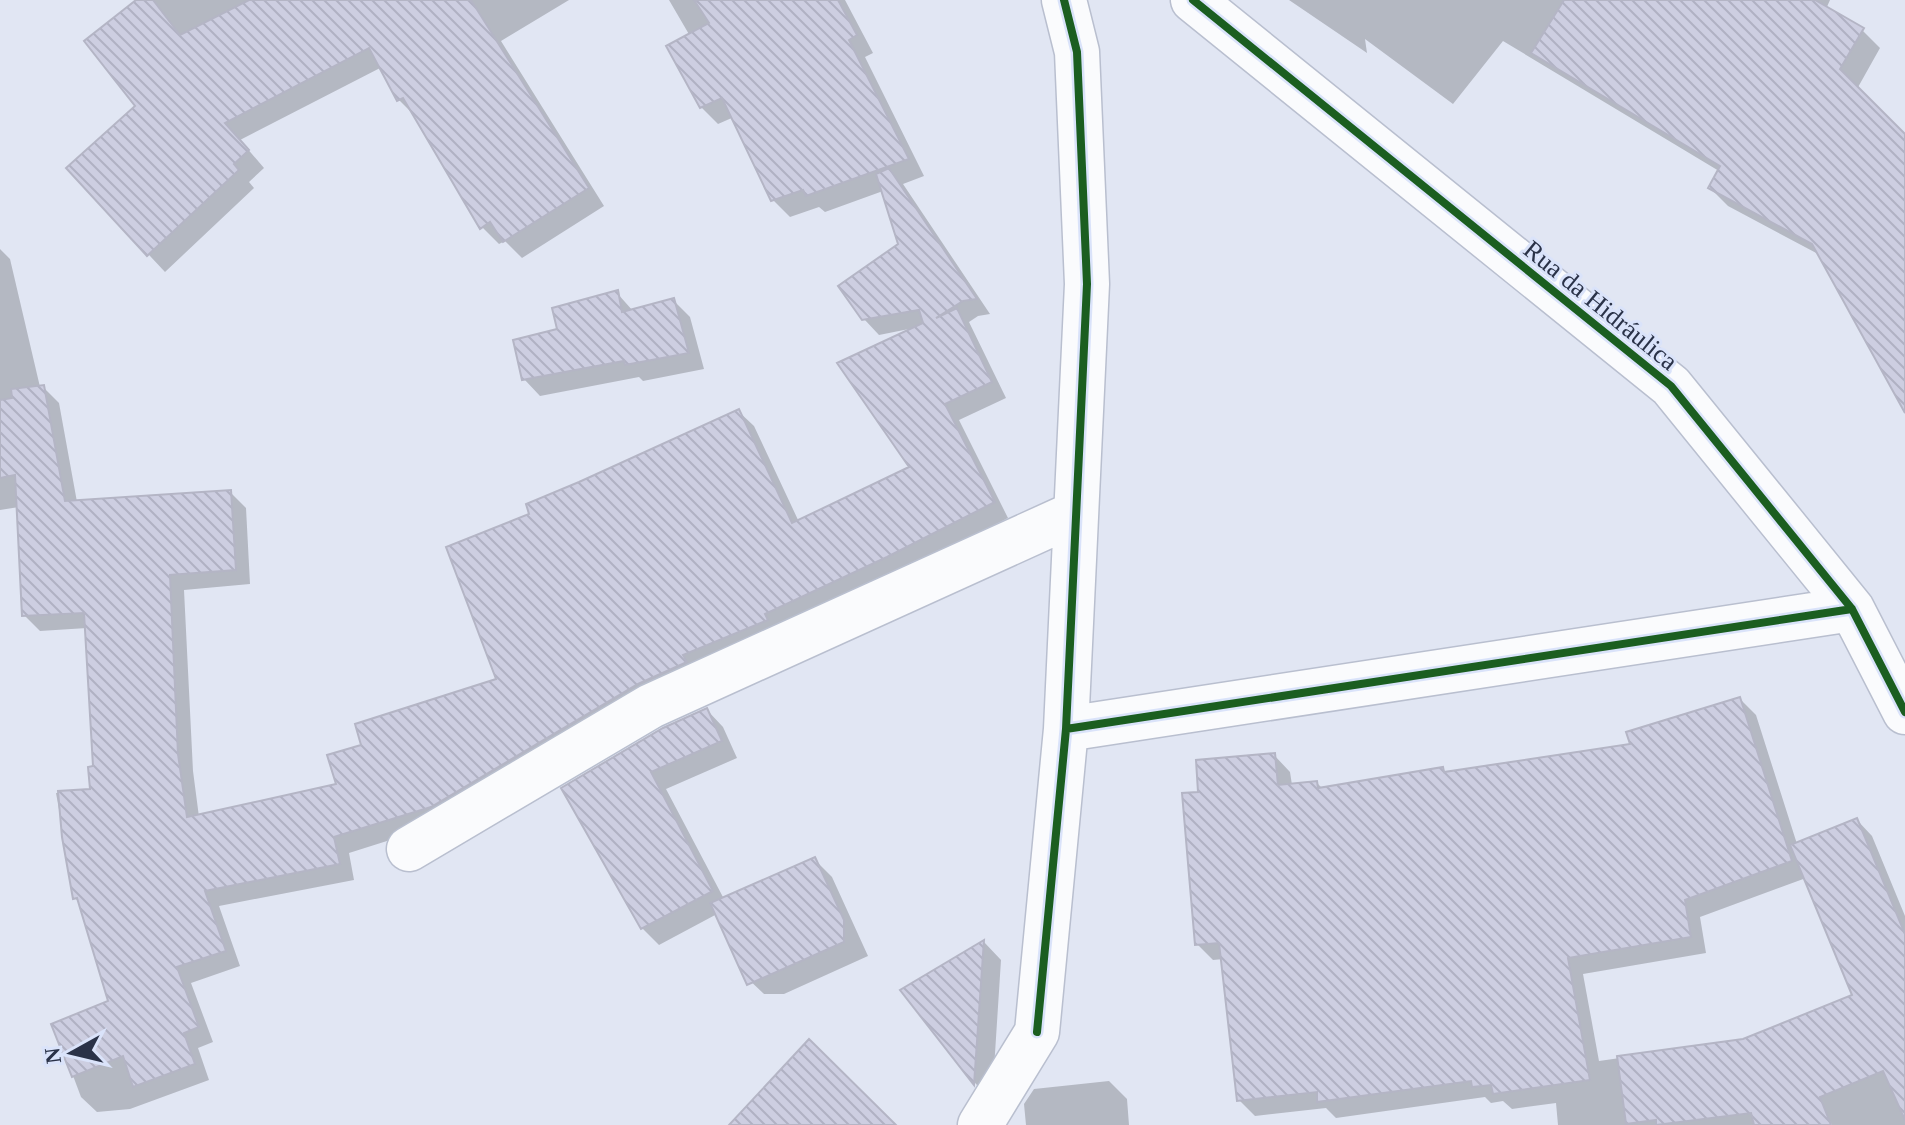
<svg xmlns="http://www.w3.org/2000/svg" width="1905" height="1125" font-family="'Times New Roman',serif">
<defs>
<pattern id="building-back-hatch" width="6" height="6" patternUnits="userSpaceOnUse" patternTransform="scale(2)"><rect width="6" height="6" fill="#cdcee1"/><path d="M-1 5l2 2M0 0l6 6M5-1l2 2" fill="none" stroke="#b0b1c3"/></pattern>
</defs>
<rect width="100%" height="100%" fill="#e1e6f3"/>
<path fill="#0003" d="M140,0H569L501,41L604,206L522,258L505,241L499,244L482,227L416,117L399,100L382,67L240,140L264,168L249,182L254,188L165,272L78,179L137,106Z
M669,0H845L873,53L865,57L924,176L903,184L990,314L978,316L969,322L1006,398L959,420L1008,518L903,572L447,822L349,853L354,880L219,906L240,966L191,983L213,1042L198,1048L209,1080L130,1109L97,1112L81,1097L54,1025L111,1002L81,904L75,898L56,793L92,791L95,768L87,628L40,631L24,615L19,507L0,510V249L10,259L40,387H43L59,403L77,502L230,492L246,508L250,584L184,590L193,771L199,817L339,785L364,746L499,680L532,515L738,411L754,426L799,522L912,468L914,328L879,335L864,319L900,245L883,191L825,212L819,207L790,217L773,200L734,117L718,124L701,107L690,36Z
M1289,0H1830L1826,9L1862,30L1880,48L1857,89L1905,136V393L1820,255L1728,206L1710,188L1719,171L1503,41L1453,104L1365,39L1367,53Z
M617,293L633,311L673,300L690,317L704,369L643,381L639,377L540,396L524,379L559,330Z
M1740,699L1756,715L1797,844L1857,820L1872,836L1905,916V1125H1832L1776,1027L1855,996L1806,878L1700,917L1706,953L1583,974L1599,1061L1739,1041L1765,1125H1558L1556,1103L1512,1109L1503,1101L1491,1103L1485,1097L1336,1118L1326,1108L1255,1116L1239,1100L1223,959L1213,960L1197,944L1200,794L1274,755L1290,772L1292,785L1317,783L1323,789L1442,769L1447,774L1633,746Z
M707,710L723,727L737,758L666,789L724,899L814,859L832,877L868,956L784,994H764L745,976L717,914L659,945L642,928L564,789Z
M984,942L1001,960L992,1100L976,1084L903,991Z
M1109,1081L1127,1099L1129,1125H1026L1024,1104L1034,1089Z"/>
<path fill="url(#building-back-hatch)" stroke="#b4b5c5" stroke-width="2" d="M136,0H153L180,35L249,0H471L589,188L503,242L490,222L480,229L403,98L397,101L369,48L225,123L249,150L234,164L239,170L147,256L66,168L135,106L84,41Z
M694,0H838L857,35L849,40L909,159L806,196L803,190L771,201L722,98L700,108L666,46L709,23Z
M1564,0H1815L1864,28L1840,69L1905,134V413L1812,244L1708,188L1720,166L1531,53Z
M889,168L977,299L963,301L936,318L957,308L992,382L945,404L995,502L887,557L765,614L768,620L683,655L687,662L638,684L431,807L334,837L340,864L205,891L226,951L177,967L199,1027L184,1033L195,1064L133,1087L123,1056L72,1077L51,1024L108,1001L77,898L73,899L62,837L58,791L90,789L88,767L93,766L84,613L22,616L15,475L0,478V400L12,398L11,389L44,385L65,501L231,490L236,570L170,575L178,754L187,817L336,784L327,755L361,745L355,724L496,679L446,547L529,514L526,504L579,482L739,409L792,523L909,467L837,363L923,323L919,310L862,320L838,286L898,244L876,174Z
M618,290L622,312L674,298L689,353L625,365L624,361L522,380L513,340L557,329L552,308Z
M1740,697L1792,861L1685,900L1691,937L1568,958L1590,1080L1493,1094L1491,1085L1472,1087L1471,1081L1317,1102V1092L1237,1101L1219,943L1195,945L1182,793L1198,792L1196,760L1275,753L1278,785L1317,781L1318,788L1443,767L1444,772L1630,744L1626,732Z
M707,708L722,741L651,772L713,891L641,929L561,788L663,728Z
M1857,818L1905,934V1120L1883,1071L1820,1097L1831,1125H1754L1751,1113L1656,1125V1120L1626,1124L1617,1056L1743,1039L1852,995L1790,845Z
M815,857L844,920V942L747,985L710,903Z
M984,940L974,1085L900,990Z
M809,1039L896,1125H729Z"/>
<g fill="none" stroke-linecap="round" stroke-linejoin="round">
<g stroke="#b9bfcf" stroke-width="47">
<path id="minor" d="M1193,0L1671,386L1852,609L1905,712
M1066,729L1852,609
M409,849L651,706L1076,513
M980,1125L1037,1032L1066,729L1087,284L1077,52L1064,0"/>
</g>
<use href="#minor" stroke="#fafbfd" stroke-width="44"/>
<g stroke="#dae3fa" stroke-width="13">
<path id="cycleway" d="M1193,0L1671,386L1852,609L1905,712
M1066,729L1852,609
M1037,1032L1066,729L1087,284L1077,52L1064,0"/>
</g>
<use href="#cycleway" stroke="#1b5e20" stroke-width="8"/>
</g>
<g text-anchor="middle" stroke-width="6" stroke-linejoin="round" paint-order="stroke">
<g font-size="26" fill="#2a3248" stroke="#dae3fa">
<text transform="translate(1601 305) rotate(39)" y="9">Rua da Hidráulica</text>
</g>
</g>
<g transform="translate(72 1053) rotate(262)" stroke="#dae3fa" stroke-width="6" paint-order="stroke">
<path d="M0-6L14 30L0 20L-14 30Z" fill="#2a3248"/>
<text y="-12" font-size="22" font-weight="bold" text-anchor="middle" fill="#2a3248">N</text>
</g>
</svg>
